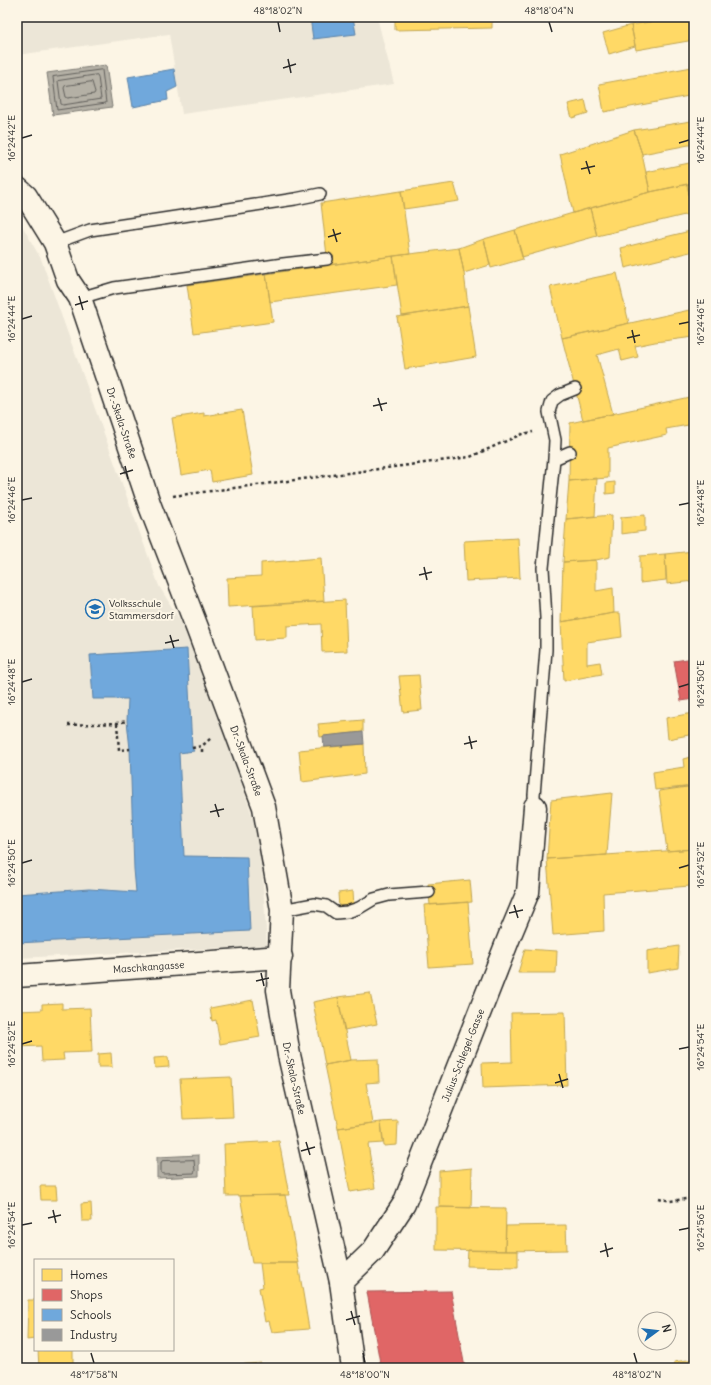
<svg xmlns="http://www.w3.org/2000/svg" width="711" height="1385" font-family="Delius,sans-serif">
<rect width="100%" height="100%" fill="#fcf5e5"/>
<filter id="ink" filterUnits="userSpaceOnUse"><feTurbulence type="fractalNoise" baseFrequency=".025" numOctaves="2"/><feDisplacementMap in="SourceGraphic" scale="8" xChannelSelector="R" yChannelSelector="G"/><feConvolveMatrix kernelMatrix="1 2 1 2 8 2 1 2 1" color-interpolation-filters="sRGB"/></filter>
<g filter="url(#ink)">
<path fill="#ece6d7" d="M17,17H377L394,84L182,114L169,34L17,55Z
M17,219L20,222L41,259L159,586L187,632L223,730L260,838L267,946L17,958Z"/>
<path fill="#b4b0a5" stroke="#7d7b74" d="M106,65L112,107L53,115L47,73Z
M199,1155V1176L157,1178V1157Z"/>
<path fill="#ffd966" stroke="#bfa554" d="M395,17H492V28L395,30Z
M679,17H694V40L636,50L631,25Z
M631,25L635,46L609,54L603,33Z
M692,67L694,79V95L604,112L599,84Z
M585,100L588,113L572,118L568,104Z
M691,121L694,144L642,154L634,130Z
M634,130L642,154L650,192L573,213L560,154Z
M694,162V183L650,192L646,172Z
M454,183L459,201L404,209L401,191Z
M694,183V213H693L687,184Z
M687,184L693,213L597,236L590,208L650,192Z
M401,191L410,254L328,265L321,203Z
M590,208L597,236L522,257L515,230Z
M515,230L523,259L491,268L484,239Z
M694,230V251L625,268L621,248Z
M484,239L490,265L464,273L459,248Z
M459,248L464,273L468,306L402,316L393,256Z
M393,256L397,285L270,302L266,274Z
M617,273L629,323L562,338L550,287Z
M266,274L273,322L194,333L187,285Z
M468,306L476,357L405,369L397,317Z
M694,309V337L655,342L635,346L638,357L622,361L619,349L597,355L613,414L583,420L562,338Z
M694,396V424L666,429L667,435L608,448V478L569,481L570,423Z
M242,410L253,475L212,482L210,470L181,475L172,418L204,413V416Z
M597,478L595,516L566,519L569,481Z
M615,482V493L606,494V483Z
M612,515L610,557L596,560L563,562L566,519Z
M645,515V531L621,534V517Z
M518,538L520,578L466,581L464,541Z
M694,551V581L667,584L665,554Z
M665,554L666,580L640,583V556Z
M321,558L324,601L228,607L227,578L261,576V563Z
M596,560V591L613,588L614,613L561,622L563,562Z
M345,600L347,651L322,652L321,624L287,626V638L255,640L253,606Z
M614,613H620L622,637L587,642V664L600,662L602,674L564,681L561,622Z
M419,675L422,710L403,712L399,676Z
M693,713L694,734L668,739L666,718Z
M363,720V732L320,737L318,724Z
M364,744L365,774L302,782L299,750Z
M694,756V786L655,790L653,772L684,767L683,759Z
M694,786V849L667,851L659,791Z
M612,793L607,855L547,859L551,800Z
M694,849V925L692,926L690,886L603,893L604,931L553,935L547,859Z
M470,880L472,902L430,905L428,884Z
M353,891L354,907L339,909L338,893Z
M468,902L473,964L429,967L424,905Z
M679,946L678,968L647,973V951Z
M525,949L557,951L556,973H518Z
M370,993L377,1024L344,1030L338,997Z
M338,997L351,1060L325,1065L313,1002Z
M253,1000L260,1037L220,1044L216,1020L212,1021L210,1008Z
M62,1003V1009L90,1008L92,1052L63,1053L64,1060L42,1061L41,1046L18,1047L17,1011L42,1010V1004Z
M565,1012L567,1085L483,1088L482,1063L512,1062L511,1013Z
M111,1053L112,1067H98V1054Z
M168,1057L169,1067L155,1068L154,1058Z
M378,1059L379,1082L366,1083L373,1123L338,1128L325,1065L351,1060Z
M231,1077L233,1117L183,1119L180,1079Z
M398,1121L397,1145L384,1146L381,1122Z
M381,1122L383,1143L368,1144L375,1188L350,1192L338,1128Z
M279,1141L289,1195L226,1196L224,1144Z
M472,1168L471,1208L439,1207V1171Z
M40,1186H56L57,1200H41Z
M285,1195L298,1263H252L240,1196Z
M91,1203L92,1221H82L81,1204Z
M436,1207L506,1208L505,1251L436,1250Z
M566,1225L567,1250L505,1251L506,1226Z
M468,1250L518,1251V1267L467,1266Z
M260,1263H298L309,1329L272,1332L269,1321L265,1322L259,1288L263,1287Z
M28,1300H35V1339L27,1340Z
M38,1350H73V1366L39,1368Z
M694,1359V1368H675L674,1362Z
M261,1363V1368H235V1365Z"/>
<path fill="#e06666" stroke="#aa5454" d="M694,658V699L681,701L674,661Z
M451,1291L465,1368H381L367,1292Z"/>
<path fill="#6fa8dc" stroke="#5b82a7" d="M310,17H353L356,34L313,39Z
M174,69L177,87L167,92L168,100L133,107L128,77Z
M187,649L192,748L194,751L179,753L184,856L247,857L250,931L17,943V894L89,889L136,892L134,869L130,749L127,721L128,699H93L90,655Z"/>
<path fill="#999" stroke="#787878" d="M363,732L364,744L324,747L323,736Z"/>
<g fill="none" stroke-linecap="round" stroke-linejoin="round">
<path stroke="#62605c" stroke-width="1" d="M102,70L106,103L57,110L53,77Z
M97,75L98,77L101,99L63,105L61,104L58,81Z
M92,82L95,92L94,94L68,98L66,97L64,88L65,86Z
M194,1160L195,1171L194,1173L163,1174L161,1173V1163L162,1161Z"/>
<g stroke="#2b2b2b" stroke-width="14">
<path id="lane" d="M55,243L90,230L295,199L320,194
M80,298L114,288L283,264L327,259
M554,459L555,440L549,412L552,401L560,395L575,389
M535,807L534,795L546,650V618L543,568L554,459L570,452
M282,910L314,904L326,906L336,913L347,912L359,908L374,899L389,895L429,892"/>
</g>
<g stroke="#2b2b2b" stroke-width="25">
<g id="street">
<path id="s1" d="M17,188L26,196L55,243L68,280L80,298L150,506L198,630L264,807L282,910L278,990L289,1055L341,1282L353,1368"/>
<path id="s2" d="M17,976L281,957"/>
<path id="s3" d="M341,1282L373,1251L404,1204L510,935L528,892L535,807"/>
</g>
</g>
<path stroke="#2b2b2b" stroke-width="2.5" stroke-dasharray="3 3" stroke-linecap="butt" d="M173,496L470,457L522,434L533,432
M117,723L119,750L130,749
M68,725L117,723L127,721
M192,748L202,746L211,738
M202,752V746
M659,1198L670,1201L694,1198"/>
<use href="#lane" stroke="#fcf5e5" stroke-width="11"/>
<use href="#street" stroke="#fcf5e5" stroke-width="22"/>
</g>
</g>
<path fill="none" stroke="#2b2b2b" stroke-width="1.5" d="M278,22L280,32M549,22L552,32M288,59L291,73M283,68L296,64M22,138L32,135M679,143L689,140M586,161L590,174M581,169L595,166M333,229L337,242M328,237L341,233M79,296L83,310M75,305L88,301M22,319L32,316M679,324L689,322M632,330L635,343M627,338L640,335M378,398L382,411M373,406L387,403M125,466L128,479M120,474L133,470M22,500L32,498M679,505L689,503M424,567L427,580M419,575L432,572M170,635L174,648M165,643L179,640M22,682L32,679M679,687L689,684M469,736L472,749M464,744L477,741M215,804L219,817M210,812L224,809M22,863L32,860M679,868L689,865M514,905L518,918M509,913L523,910M261,973L264,986M256,981L269,978M22,1044L32,1041M679,1049L689,1047M559,1074L563,1088M555,1083L568,1079M306,1142L310,1155M301,1151L315,1147M53,1210L56,1223M48,1218L61,1215M22,1225L32,1223M679,1230L689,1228M605,1243L608,1257M600,1252L613,1248M351,1311L355,1325M346,1320L360,1316M91,1353L94,1363M363,1353L365,1363M634,1353L637,1363"/>
<defs>
<g id="school-ring" transform="scale(1)"><circle r="9.5" fill="#fcf5e5" stroke="#1f6fb2" stroke-width="1.5"/><path d="M0-5L7-2L0 1L-7-2ZM-4 1L0 2.5L4 1V4Q0 6-4 4Z" fill="#1f6fb2"/></g>
</defs>
<g fill-rule="evenodd">
<use href="#school-ring" x="95" y="609"/>
</g>
<g text-anchor="middle" stroke-width="4" stroke-linejoin="round" paint-order="stroke">
<g font-size="10" fill="#2b2b2b" stroke="#fcf5e5">
<text dy="4" stroke="none"><textPath href="#s1" startOffset="260">Dr.-Skala-Straße</textPath></text>
<text dy="4" stroke="none"><textPath href="#s1" startOffset="620">Dr.-Skala-Straße</textPath></text>
<text dy="4" stroke="none"><textPath href="#s2" startOffset="132">Maschkangasse</textPath></text>
<text dy="4" stroke="none"><textPath href="#s3" startOffset="261">Julius-Schlegel-Gasse</textPath></text>
<text dy="4" stroke="none"><textPath href="#s1" startOffset="944">Dr.-Skala-Straße</textPath></text>
</g>
<g font-size="10" fill="#2b2b2b" stroke="#fcf5e5" text-anchor="start">
<text x="109" y="607">Volksschule<tspan x="109" dy="12">Stammersdorf</tspan></text>
</g>
</g>
<rect width="711" height="1385" fill="none" stroke="#fcf5e5" stroke-width="44"/>
<rect x="34" y="1259" width="140" height="92" fill="#fcf5e5" stroke="#a8a49b"/>
<rect x="42" y="1269" width="20" height="12" fill="#ffd966" stroke="#a8a49b"/>
<text x="70" y="1279" font-size="12" fill="#2b2b2b">Homes</text>
<rect x="42" y="1289" width="20" height="12" fill="#e06666" stroke="#a8a49b"/>
<text x="70" y="1299" font-size="12" fill="#2b2b2b">Shops</text>
<rect x="42" y="1309" width="20" height="12" fill="#6fa8dc" stroke="#a8a49b"/>
<text x="70" y="1319" font-size="12" fill="#2b2b2b">Schools</text>
<rect x="42" y="1329" width="20" height="12" fill="#999999" stroke="#a8a49b"/>
<text x="70" y="1339" font-size="12" fill="#2b2b2b">Industry</text>
<g transform="translate(657 1331) rotate(75)"><circle r="19" fill="#fcf5e5" stroke="#a8a49b"/>
<path d="M0-3L7 15L0 10L-7 15Z" fill="#1f6fb2"/>
<text y="-6" font-size="11" font-weight="bold" text-anchor="middle" fill="#2b2b2b">N</text>
</g>
<rect x="22" y="22" width="667" height="1341" fill="none" stroke="#2b2b2b" stroke-width="1.5"/>
<g font-size="10" text-anchor="middle" fill="#2b2b2b">
<text x="278" y="14">48°18'02"N</text>
<text x="549" y="14">48°18'04"N</text>
<text transform="translate(11 138) rotate(-90)" y="4">16°24'42"E</text>
<text transform="translate(700 140) rotate(-90)" y="4">16°24'44"E</text>
<text transform="translate(11 319) rotate(-90)" y="4">16°24'44"E</text>
<text transform="translate(700 322) rotate(-90)" y="4">16°24'46"E</text>
<text transform="translate(11 500) rotate(-90)" y="4">16°24'46"E</text>
<text transform="translate(700 503) rotate(-90)" y="4">16°24'48"E</text>
<text transform="translate(11 682) rotate(-90)" y="4">16°24'48"E</text>
<text transform="translate(700 684) rotate(-90)" y="4">16°24'50"E</text>
<text transform="translate(11 863) rotate(-90)" y="4">16°24'50"E</text>
<text transform="translate(700 865) rotate(-90)" y="4">16°24'52"E</text>
<text transform="translate(11 1044) rotate(-90)" y="4">16°24'52"E</text>
<text transform="translate(700 1047) rotate(-90)" y="4">16°24'54"E</text>
<text transform="translate(11 1225) rotate(-90)" y="4">16°24'54"E</text>
<text transform="translate(700 1228) rotate(-90)" y="4">16°24'56"E</text>
<text x="94" y="1378">48°17'58"N</text>
<text x="365" y="1378">48°18'00"N</text>
<text x="637" y="1378">48°18'02"N</text>
</g>
</svg>
